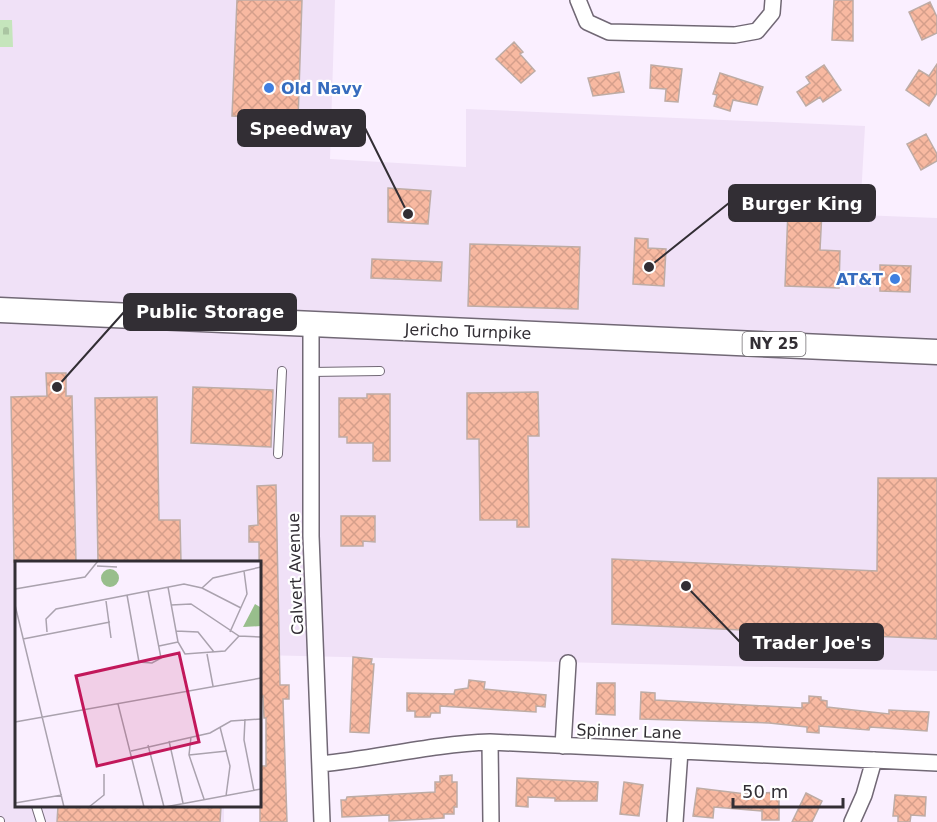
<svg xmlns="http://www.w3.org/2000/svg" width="937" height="822" font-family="'DejaVu Sans',sans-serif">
<defs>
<pattern id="cemetery-stones" width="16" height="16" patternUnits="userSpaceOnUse" patternTransform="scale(1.5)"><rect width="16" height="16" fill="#c5e5bc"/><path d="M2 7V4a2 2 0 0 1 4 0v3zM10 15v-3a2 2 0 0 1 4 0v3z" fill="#aac5a2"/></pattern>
<pattern id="building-cross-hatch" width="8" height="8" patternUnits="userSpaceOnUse" patternTransform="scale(1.5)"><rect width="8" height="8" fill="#f8b9a1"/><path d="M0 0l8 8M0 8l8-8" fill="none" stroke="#d59f8b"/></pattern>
</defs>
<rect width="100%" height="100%" fill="#faefff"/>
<path fill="#f0e1f7" d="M0,0H335L330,159L466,167V109L865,126L860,215L937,218V671L260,655V562H16V806H224V822H0Z"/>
<path fill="url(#cemetery-stones)" d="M0,20H12L13,47H0Z"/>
<path fill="url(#building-cross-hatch)" stroke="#beaca5" stroke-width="1.5" d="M237,0H302L298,120L232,116Z
M834,0H853V41L832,40Z
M930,2L937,17V33L922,40L909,12Z
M514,42L523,52L520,54L535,71L521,83L496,59Z
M937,64V93L929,106L906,90L919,70L929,76Z
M651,65L682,69L678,102L665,101L666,89L650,88Z
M824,65L841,90L823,102L820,97L806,106L797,92L810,83L806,77Z
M619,72L624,92L593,96L588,78Z
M720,73L763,87L757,105L733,100L730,111L714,106L717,95L713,94Z
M926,134L937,154V161L921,170L907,144Z
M388,188L431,191L428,224L388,222Z
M788,210L822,211L820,250L840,251L839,288L785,286Z
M635,238L648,239V248L666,249L664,286L633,284Z
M470,244L580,247L578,309L468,306Z
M372,259L442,262L441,281L371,278Z
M880,265L911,266L910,292L880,291Z
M46,373H66V396H72L76,562H14L11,397L47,396Z
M193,387L273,390L271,447L191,443Z
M538,392L539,436H528L529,527H517V520H480L479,439H467V393Z
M367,394H390V461H373V443H347V437H339V398H367Z
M157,397L159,520H180L181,562H98L95,398Z
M878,478H937V639L612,624V559L877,571Z
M276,485L280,685H289V699H283L287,822H260V766H266V718H264L263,696L260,697L259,542H249V526L258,525L257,486Z
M341,516H375V542L363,541V546H341Z
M353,657L372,659L371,664H374L369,733L350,732Z
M469,680L485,682L484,689L546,695L545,707L536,706V712L440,706V713H431L430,717H415V711H407V693L454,694L455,690L468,688Z
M597,683H615V715L596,714Z
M641,692L655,693V700L802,708V703H809V696L821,697V700L827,701V707L889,714V710L929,712L927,731L870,727L869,730L819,726V733L807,732V727L769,723L640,719Z
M452,775V782H457V807H454V814H444V818L389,821V815L342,817L341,800H346L347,797L435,792V782H440V776Z
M517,778L598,782L597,801H555V798L528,797V807L516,806Z
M624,782L643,785L639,816L620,814Z
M697,788L746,794L779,792V820H762V811L714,807L713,818L693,816Z
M806,793L822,801L812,822H792Z
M895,795L926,797L925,816L911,815L910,822H898V816H893Z
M58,806H221L220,822H57Z"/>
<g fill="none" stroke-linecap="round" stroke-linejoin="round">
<g stroke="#716875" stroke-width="10">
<path id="service" d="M311,372L380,371
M278,454L282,371
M36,806L41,822
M0,821V822"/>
</g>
<g stroke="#716875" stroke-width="18">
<path id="minor" d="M578,0L587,22L609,32L735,35L757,31L772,13L773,0
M311,325V536L322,822
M490,742L491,822
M563,746L568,663
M321,764C378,758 433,744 490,742L937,763
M675,822L680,751
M852,822L864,795L874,760"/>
</g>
<g stroke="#716875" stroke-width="27">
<path id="primary" d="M0,310L937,352"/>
</g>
<use href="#service" stroke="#fff" stroke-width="8"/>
<use href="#minor" stroke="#fff" stroke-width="15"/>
<use href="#primary" stroke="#fff" stroke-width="24"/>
</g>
<g fill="#3f7fe0" stroke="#fff" stroke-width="2">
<circle cx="269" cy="88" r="6"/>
<circle cx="895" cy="279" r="6"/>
</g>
<g text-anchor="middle" stroke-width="4.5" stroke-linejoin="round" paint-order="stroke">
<rect fill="#fff" stroke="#706d71" stroke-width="1.5" x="742.5" y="332" width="63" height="24" rx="4.5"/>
<g font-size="15" font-weight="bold" fill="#322e34">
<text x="774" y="349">NY 25</text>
</g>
<g font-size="16" font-weight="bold" fill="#366cbe" stroke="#fff" text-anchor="start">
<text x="281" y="94">Old Navy</text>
<text x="883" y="285" text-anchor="end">AT&amp;T</text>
</g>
<g font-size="16" fill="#322e34" stroke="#fff">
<text transform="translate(468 331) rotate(2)" y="6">Jericho Turnpike</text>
<text transform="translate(295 574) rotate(-92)" y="6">Calvert Avenue</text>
<text transform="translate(629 731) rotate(2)" y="6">Spinner Lane</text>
</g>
</g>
<g transform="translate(15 561)">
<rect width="246" height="246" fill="#faefff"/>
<path d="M86 17a9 9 0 1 1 18 0a9 9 0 1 1-18 0ZM240,43L245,46L246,65L228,66Z" fill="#98be8c"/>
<path fill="none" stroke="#aaa2ae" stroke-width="1.5" d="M82,5L102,6M153,26L163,81L170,93L210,90L224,75M187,27L198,17L246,6M0,28L70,16L83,0M112,34L124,101L137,102L146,97L133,30M91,40L96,77M0,44L49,246M156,44L176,43L224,75L246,76M161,70L183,71L199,91M32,71L31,58L41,48L169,23L187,27L226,47M215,71L232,33L229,10M8,78L95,61M144,85L163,81M192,93L198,125M103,143L129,246M230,158L229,179L239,230M0,161L246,117M205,166L215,205L211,235M176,176L174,194L189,238M154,180L168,242M133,184L149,246M116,190L195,172L216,160L246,158M174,194L212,190M0,242L47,234M74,246L89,234V213M150,246L246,228"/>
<path fill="#c2185b" fill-opacity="0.15" stroke="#c2185b" stroke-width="3" d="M164,92L184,181L82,205L61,115Z"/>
<rect width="246" height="246" fill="none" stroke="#322e34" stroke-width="3"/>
</g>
<path fill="none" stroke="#322e34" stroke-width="2" d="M408 214L365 128M649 267L729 203M57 387L124 312M686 586L740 642"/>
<g fill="#322e34" stroke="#fff" stroke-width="2">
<circle cx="408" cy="214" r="6"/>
<circle cx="649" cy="267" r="6"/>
<circle cx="57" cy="387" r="6"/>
<circle cx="686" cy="586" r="6"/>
</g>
<g fill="#322e34" stroke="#322e34" stroke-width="2">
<rect x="238" y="110" width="127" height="36" rx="6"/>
<rect x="729" y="185" width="146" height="36" rx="6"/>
<rect x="124" y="294" width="172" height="36" rx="6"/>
<rect x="740" y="624" width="143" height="36" rx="6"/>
</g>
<g font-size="18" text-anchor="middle" font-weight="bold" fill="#fff">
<text x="301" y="135">Speedway</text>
<text x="802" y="210">Burger King</text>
<text x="210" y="318">Public Storage</text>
<text x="812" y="649">Trader Joe's</text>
</g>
<path d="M733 798v9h110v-9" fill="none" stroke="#322e34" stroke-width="3"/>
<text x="742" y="798" font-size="18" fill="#322e34" stroke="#ffffff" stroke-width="4.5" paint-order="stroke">50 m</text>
</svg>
